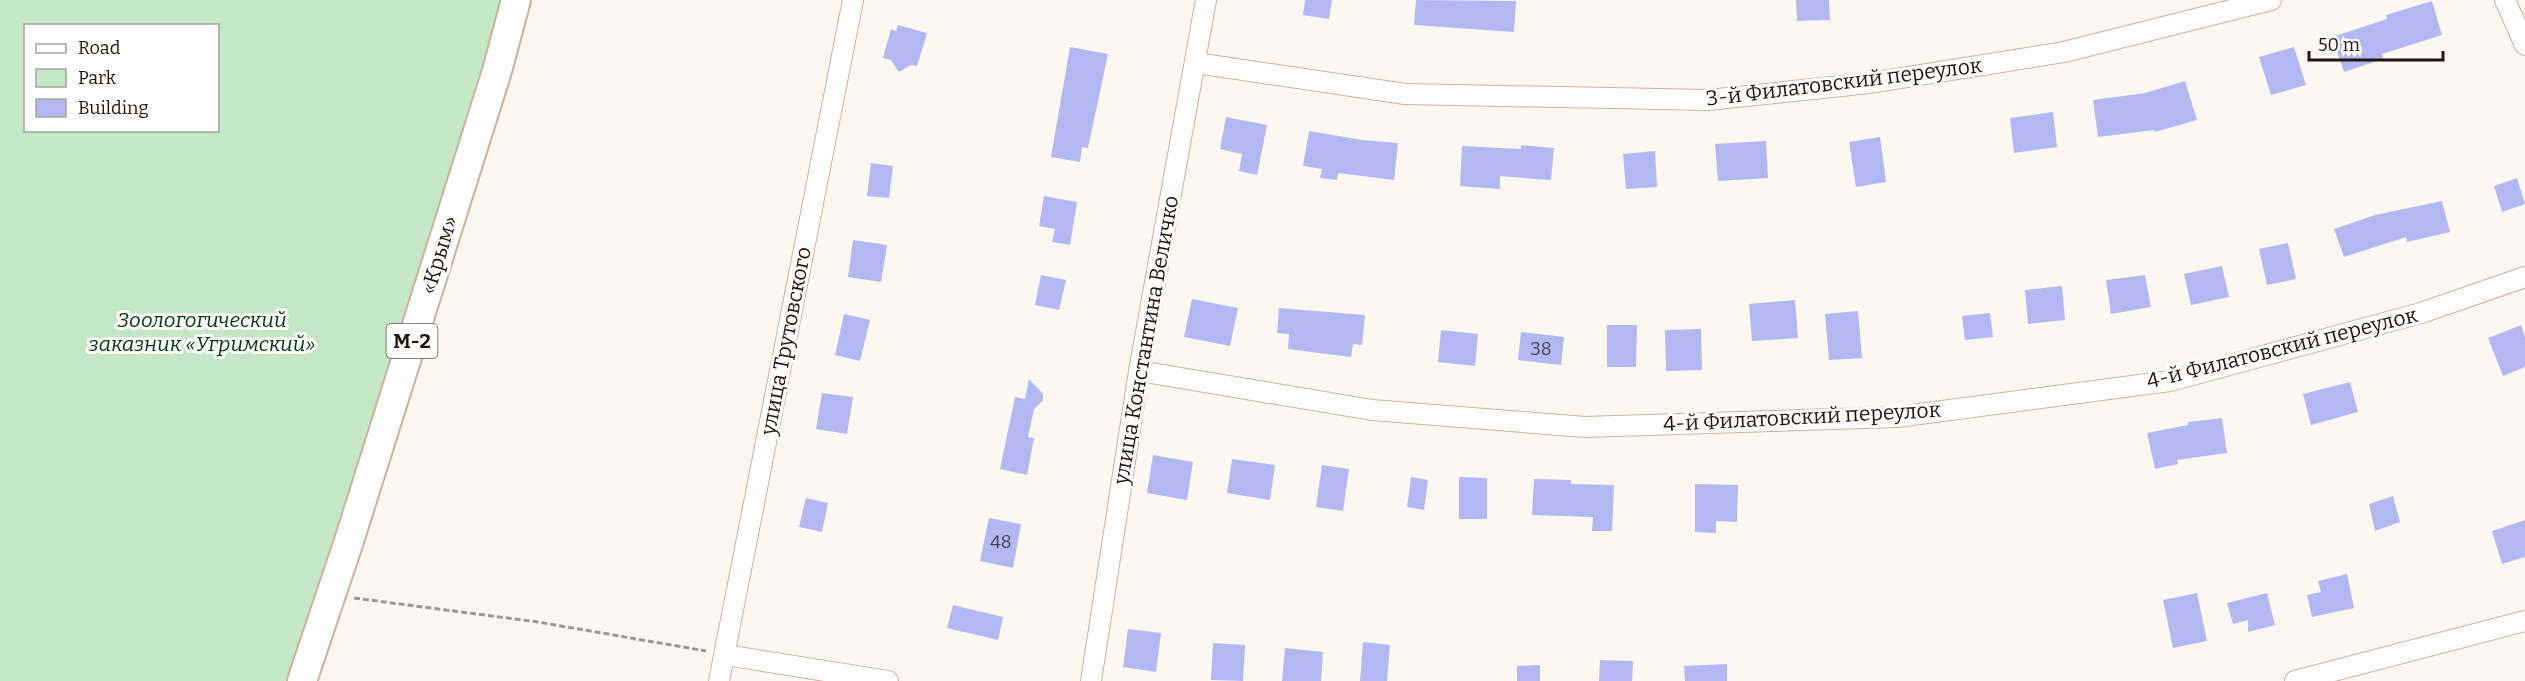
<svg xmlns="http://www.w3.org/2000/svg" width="2525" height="681" font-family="Bitter,serif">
<rect width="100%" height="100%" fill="#fdf7f2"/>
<path fill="#c4e8c6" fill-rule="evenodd" d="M0,0H516L302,681H0ZM26,26H218V130H26Z"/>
<path fill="#b2b8f2" d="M1305,0H1332L1329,19L1303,15Z
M1416,0L1516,1L1514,32L1414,25Z
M1796,0H1829L1830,20L1797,21Z
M2432,1L2442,35L2382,54L2383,59L2344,72L2332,37L2387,19L2386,15Z
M898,25L927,33L917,66L911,65L899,72L891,60L883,58L891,29L896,31Z
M1070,47L1108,54L1088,148L1082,147L1080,162L1051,157Z
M2294,47L2306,85L2271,95L2259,57Z
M2185,81L2197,120L2155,132L2154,130L2098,137L2093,100L2145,93Z
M2053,112L2057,147L2014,153L2010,118Z
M1226,117L1267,125L1257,175L1239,171L1242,154L1220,149Z
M1309,131L1362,140L1398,143L1394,180L1338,173L1337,180L1320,178L1322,169L1303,166Z
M1880,137L1886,182L1856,187L1849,142Z
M1766,141L1768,178L1718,181L1715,144Z
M1521,145L1554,148L1551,180L1500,176V189L1460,186L1462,146L1521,149Z
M1655,151L1657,187L1626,189L1623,154Z
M871,163L893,166L889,198L867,196Z
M2517,178L2525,204L2502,212L2494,186Z
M1044,196L1077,202L1070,245L1052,242L1055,229L1039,226Z
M2442,201L2450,232L2407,242L2406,237L2344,257L2334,229L2375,215Z
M853,240L887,245L881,282L848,277Z
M2288,243L2296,279L2267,285L2259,249Z
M2222,266L2229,297L2191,305L2184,274Z
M1041,275L1066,280L1059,310L1035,305Z
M2145,275L2151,307L2111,314L2106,280Z
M2062,286L2065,320L2028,324L2025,290Z
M1192,299L1238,308L1230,346L1184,337Z
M1795,300L1798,338L1752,341L1749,304Z
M1279,308L1365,315L1362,345L1353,344L1351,357L1288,349L1289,334L1277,333Z
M1858,311L1862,358L1829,360L1825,314Z
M1990,313L1993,337L1965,340L1962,316Z
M844,314L870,320L860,361L835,355Z
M1607,325H1637L1636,367H1607Z
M2521,325L2525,337V367L2503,376L2488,338Z
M1701,329L1702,370L1666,371L1665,330Z
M1441,330L1478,334L1475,366L1438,362Z
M1521,332L1564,337L1561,365L1518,360Z
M1029,379L1043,394V400L1034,409L1028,437L1034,438L1027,475L1000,469L1015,397L1025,399Z
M2350,382L2358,412L2311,425L2303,394Z
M822,393L853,397L847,434L816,429Z
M2222,418L2227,453L2177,460L2178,464L2155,469L2147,433L2188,425V422Z
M1153,455L1193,462L1187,500L1147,493Z
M1232,459L1275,465L1270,500L1227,493Z
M1322,465L1349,469L1343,511L1316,507Z
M1411,477L1428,480L1424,510L1407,507Z
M1459,477L1487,478V519H1459Z
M1534,479L1571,480V484L1614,485L1612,531H1592L1593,517L1532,515Z
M1695,484L1738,485L1737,522L1716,521V533L1695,532Z
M2393,496L2400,522L2375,531L2369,504Z
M806,498L828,503L822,532L799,527Z
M989,518L1021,524L1013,568L980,561Z
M2525,520V557L2502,564L2492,531Z
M2347,574L2354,608L2312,617L2307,595L2321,592L2318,581Z
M2197,593L2207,641L2173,648L2163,600Z
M2267,593L2275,625L2248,632V620L2233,624L2227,603Z
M953,605L1003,617L998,640L947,628Z
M1128,629L1161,633L1156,672L1123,667Z
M1363,642L1390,645L1387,681H1360Z
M1213,643L1245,645L1243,681L1211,680Z
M1285,648L1323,652L1321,681H1282Z
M1600,660L1633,661L1632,681H1599Z
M1727,664V681H1685L1684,666Z
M1540,665V681H1517V666Z"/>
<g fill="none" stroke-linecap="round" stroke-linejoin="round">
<g stroke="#d0b09c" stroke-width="22">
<path id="minor" d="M2505,0L2525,45
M1196,63L1405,94L1708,100L1870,83L2064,52L2271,0
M1139,371L1372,410L1585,427L1897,417L2170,381L2421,313L2525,277
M725,655L888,681
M719,681L853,0
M1091,681L1139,371L1206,0
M2295,681L2525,621"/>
</g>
<g stroke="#d0b09c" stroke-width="32">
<path id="highway" d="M302,681L349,541L497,71L516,0"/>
</g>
<path stroke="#9f9691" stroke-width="3" stroke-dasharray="6 3" stroke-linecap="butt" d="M354,598L538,622L706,651"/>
<use href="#minor" stroke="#fff" stroke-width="20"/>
<use href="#highway" stroke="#fff" stroke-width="28"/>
</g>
<g text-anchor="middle" stroke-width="6" stroke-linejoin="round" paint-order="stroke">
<g font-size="18" fill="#453e47">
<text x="1541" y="355">38</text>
<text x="1001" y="548">48</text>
</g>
<rect fill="#fff" stroke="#645b56" stroke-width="1.5" x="386.5" y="324" width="51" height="34" rx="4.5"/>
<g font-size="20" font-weight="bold" fill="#21150e">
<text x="412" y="348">М-2</text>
</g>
<g font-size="21" fill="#21150e" stroke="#fff">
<text transform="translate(1844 82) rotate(-7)" y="7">3-й Филатовский переулок</text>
<text transform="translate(439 255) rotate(-73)" y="7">«Крым»</text>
<text transform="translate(1146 340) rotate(-80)" y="7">улица Константина Величко</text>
<text transform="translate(786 341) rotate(-79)" y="7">улица Трутовского</text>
<text transform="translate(2282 348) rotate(-14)" y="7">4-й Филатовский переулок</text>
<text transform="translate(1802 417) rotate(-3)" y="7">4-й Филатовский переулок</text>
</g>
<g font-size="21" font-style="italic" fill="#023a0f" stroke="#fff">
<text x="202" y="327">Зоологогический<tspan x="202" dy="24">заказник «Угримский»</tspan></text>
</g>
</g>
<rect x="24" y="24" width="195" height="108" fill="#ffffff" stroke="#a6a19f" stroke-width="1.5"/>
<rect x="36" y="44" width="30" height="9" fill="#ffffff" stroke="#a6a19f" stroke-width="1.5"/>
<text x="78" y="54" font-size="18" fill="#21150e">Road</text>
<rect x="36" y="69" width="30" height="18" fill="#c4e8c6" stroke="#a6a19f" stroke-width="1.5"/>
<text x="78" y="84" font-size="18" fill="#21150e">Park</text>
<rect x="36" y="99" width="30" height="18" fill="#b2b8f2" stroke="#a6a19f" stroke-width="1.5"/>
<text x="78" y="114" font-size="18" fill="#21150e">Building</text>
<path d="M2309 51v9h134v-9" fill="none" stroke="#21150e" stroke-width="3"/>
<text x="2318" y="51" font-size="18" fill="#21150e" stroke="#ffffff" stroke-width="4.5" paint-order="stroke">50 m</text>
</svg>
